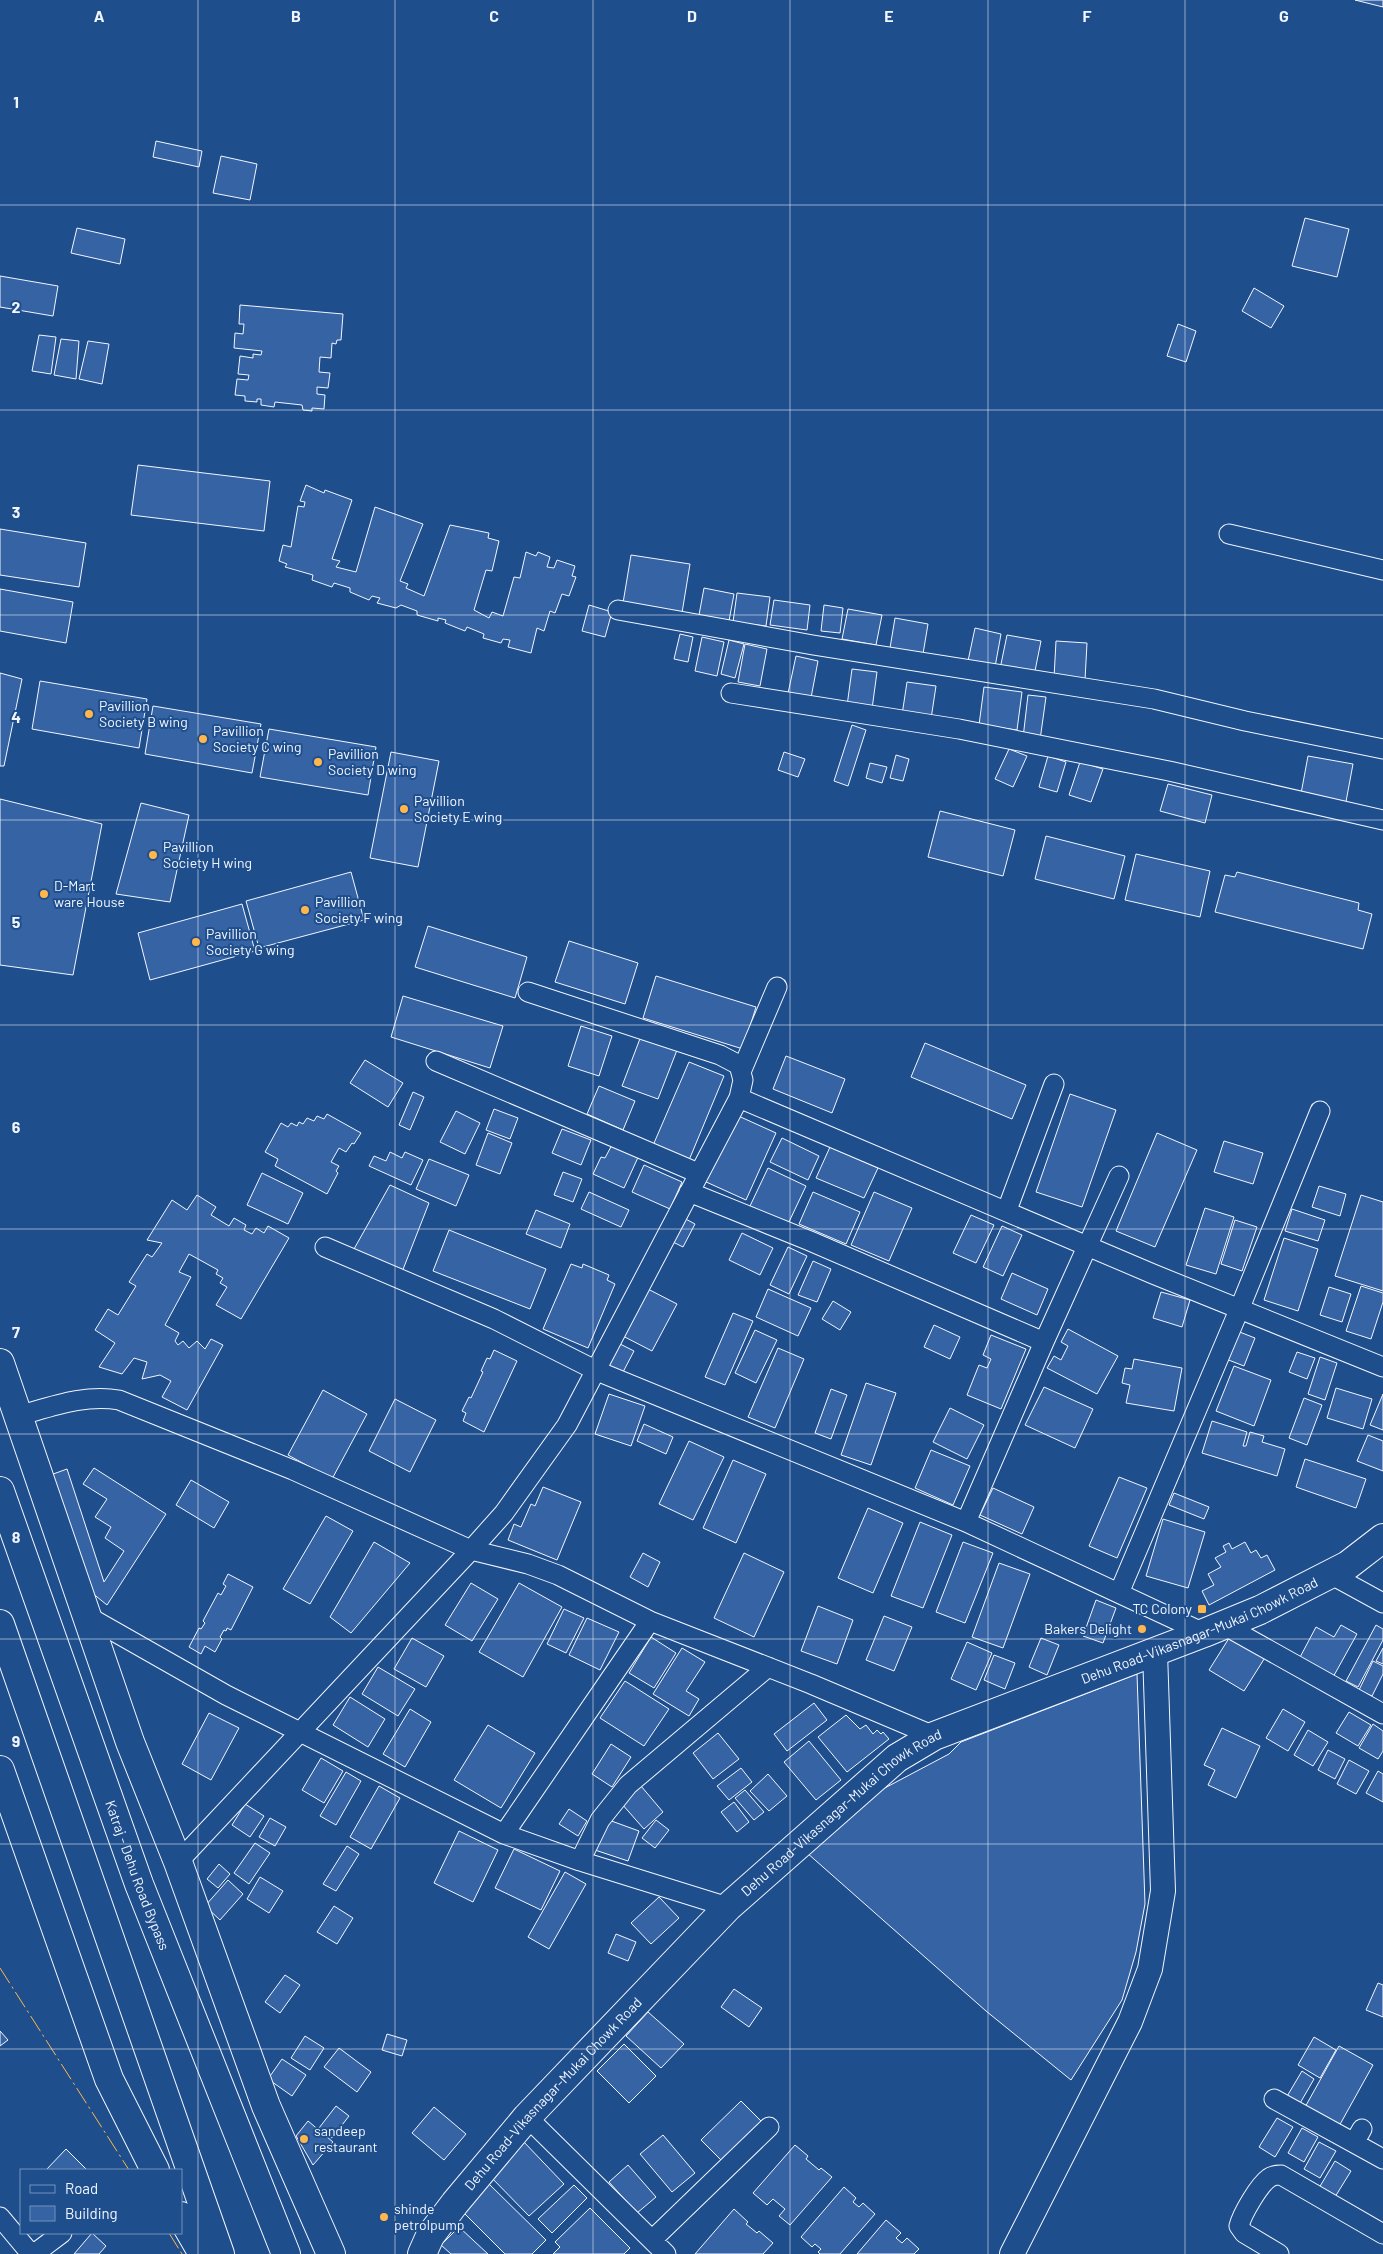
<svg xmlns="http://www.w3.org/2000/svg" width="1383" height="2254" font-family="Barlow,sans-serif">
<rect width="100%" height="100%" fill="#1f4e8c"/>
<path fill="#3563a3" stroke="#f2f6ff" d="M1355,0H1383V7Z
M156,141L202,151L199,167L153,157Z
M221,156L257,164L250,200L213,193Z
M1305,218L1349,229L1337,277L1292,266Z
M77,228L125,239L120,264L71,253Z
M0,276L58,286L53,316L0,307Z
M1254,288L1284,306L1271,328L1242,311Z
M240,305L343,314L341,340H337L336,344L332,343L331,358L320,357L319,372L330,373L328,388L317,387V394L325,395L324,409L312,408V411L303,410L302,405L275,402L274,407L261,405V399H257V402L245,401V396L235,395L237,379L248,380L249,375L238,374L240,356L253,358V354L261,355L262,351L234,348L235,333L243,334L244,324H239Z
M1178,324L1196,331L1186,362L1167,356Z
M39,335L56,337L51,374L32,371Z
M61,339L79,341L76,379L54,375Z
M88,341L109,344L102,384L79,379Z
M138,465L270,481L264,531L131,515Z
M306,485L324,493L325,490L352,500L332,559L340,561L336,567L356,572L375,507L423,524L400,581L408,584L406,588L424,596L450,525L489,533L488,538L499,541L492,571L486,570L474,610L489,618L492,612L503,616L514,577L520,578L526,552L536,556L538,552L550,557L547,567L554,568L557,560L575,566L572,576L576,577L569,596L562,594L555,613L550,611L544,631L537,628L531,653L508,647L510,640L503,639L501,643L483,638L484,634L467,627L465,631L445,623L446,620L438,618V621L417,615V611L401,605L396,608L377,603L380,598L372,596L369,600L350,592V588L334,583L332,587L312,580L313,575L285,567L287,564L279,561L283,545L291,547L298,506L304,507L305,502L300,501Z
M0,529L86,543L79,587L0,575Z
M631,555L690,564L681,619L622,609Z
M704,588L734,594L729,621L699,615Z
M0,589L73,602L66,643L0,631Z
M737,593L770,597L766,626L733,622Z
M774,600L810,605L807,630L770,625Z
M589,605L612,612L605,637L582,631Z
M824,605L843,608L840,633L821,631Z
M848,609L882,615L876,645L842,639Z
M895,618L928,624L923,654L890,648Z
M975,628L1001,634L995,667L968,661Z
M680,634L693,637L688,662L674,659Z
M1007,635L1041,641L1034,676L1000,669Z
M702,637L724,642L717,676L695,671Z
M729,640L744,644L735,678L721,674Z
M1056,641L1087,643L1085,680L1054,678Z
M745,644L767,649L760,686L738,682Z
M796,656L818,661L810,703L787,698Z
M852,669L877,672L872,709L847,706Z
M0,673L22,679L4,766H0Z
M40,681L147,699L139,748L32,729Z
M907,682L936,686L931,719L902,715Z
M984,687L1022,692L1017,730L979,725Z
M1028,695L1046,697L1040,740L1023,738Z
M153,706L261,724L252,773L145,754Z
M852,725L866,730L848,786L834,781Z
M269,729L376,747L368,795L260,777Z
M1009,749L1027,756L1013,787L995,779Z
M391,752L439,761L418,867L370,858Z
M784,752L805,759L798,777L778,770Z
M896,755L909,759L903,781L890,778Z
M1048,756L1066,762L1057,792L1039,787Z
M1308,756L1353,764L1345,807L1300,799Z
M1080,762L1103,769L1091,802L1069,795Z
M870,763L887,767L882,783L866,778Z
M1168,784L1212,795L1205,823L1160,811Z
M0,799L102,824L73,975L0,965Z
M141,803L189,815L170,902L116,894Z
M940,811L1015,830L1003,876L928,857Z
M1046,836L1125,856L1114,899L1035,879Z
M1136,854L1210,871L1200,917L1125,900Z
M351,872L364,920L259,948L246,901Z
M1237,872L1359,903L1358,910L1372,914L1363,949L1215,912L1225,875L1235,877Z
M242,904L255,951L150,980L138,933Z
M428,926L527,957L515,998L415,967Z
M569,941L638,963L625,1004L555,982Z
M656,976L756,1007L743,1049L643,1018Z
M403,996L503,1026L490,1068L391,1037Z
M581,1026L612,1036L599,1076L568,1066Z
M641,1036L677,1050L658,1099L622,1086Z
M925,1043L1026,1085L1012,1119L911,1077Z
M786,1056L845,1079L832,1113L773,1089Z
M365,1060L403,1083L388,1107L350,1083Z
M689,1062L724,1076L687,1165L651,1150Z
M599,1086L635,1101L623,1130L587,1114Z
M413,1092L424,1097L410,1130L399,1125Z
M1070,1094L1116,1110L1082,1207L1036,1192Z
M494,1109L518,1118L510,1139L486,1130Z
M456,1111L480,1123L465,1154L440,1142Z
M327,1114L361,1133L354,1144L352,1143L346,1152L339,1148L331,1162L339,1166L336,1171L338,1173L327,1194L275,1166L278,1159L265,1152L281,1123L288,1127L291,1123L297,1126L299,1122L303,1124L307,1118L314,1121L317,1116L324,1119Z
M734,1114L776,1133L746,1200L704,1181Z
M562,1129L591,1140L581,1165L552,1153Z
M488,1133L512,1143L500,1174L476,1165Z
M1157,1133L1197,1150L1155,1247L1116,1231Z
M782,1138L819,1156L808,1180L770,1162Z
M614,1141L640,1153L624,1188L593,1174L601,1157L605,1158Z
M1224,1141L1263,1153L1253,1184L1214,1172Z
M830,1147L878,1168L864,1198L816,1178Z
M390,1152L402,1158L405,1152L423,1160L411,1185L369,1166L374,1156L386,1161Z
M429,1159L469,1175L456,1206L416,1189Z
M644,1165L682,1182L670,1209L632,1192Z
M768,1168L806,1186L788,1224L750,1206Z
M563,1172L582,1179L573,1202L554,1195Z
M262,1173L303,1193L288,1224L247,1205Z
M390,1185L429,1203L402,1272L354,1249Z
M1319,1186L1346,1194L1340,1216L1312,1207Z
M589,1192L629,1210L621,1227L581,1209Z
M813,1192L860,1212L846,1244L799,1224Z
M874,1192L912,1208L889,1261L851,1245Z
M197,1195L216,1207L211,1215L229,1226L234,1218L246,1225L244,1230L252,1234L256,1228L264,1233L268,1226L289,1238L241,1319L216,1305L227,1287L220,1283L223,1278L216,1274L218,1270L189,1254L179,1272L191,1277L165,1325L179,1333L175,1341L178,1345L183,1341L189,1348L197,1341L205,1349L211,1339L223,1345L187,1410L162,1397L171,1381L160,1375L142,1379L147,1362L134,1358L122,1374L99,1367L115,1343L95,1330L108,1309L118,1315L136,1286L129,1282L147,1254L152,1257L162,1243L147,1240L172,1200L187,1210Z
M1361,1195L1383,1202V1291L1335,1276Z
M1205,1208L1234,1217L1216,1274L1186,1265Z
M1292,1209L1325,1220L1318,1241L1285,1231Z
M536,1210L570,1224L561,1248L526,1234Z
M971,1215L994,1225L976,1263L953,1253Z
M682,1217L695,1224L683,1247L669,1240Z
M1235,1220L1257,1227L1242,1271L1221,1264Z
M1002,1226L1022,1235L1003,1276L983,1267Z
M449,1230L546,1269L530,1309L433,1271Z
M742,1233L773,1248L760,1275L729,1260Z
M1284,1238L1318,1249L1298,1311L1264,1300Z
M788,1247L807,1256L789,1294L770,1285Z
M813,1261L831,1269L817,1302L798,1295Z
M571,1264L582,1268L583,1264L609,1275L607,1280L615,1284L588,1348L543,1329Z
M1012,1273L1048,1289L1037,1315L1001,1299Z
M1361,1286L1383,1293V1302L1371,1339L1346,1331Z
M644,1287L677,1304L652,1351L619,1334Z
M1329,1287L1351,1294L1342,1322L1320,1315Z
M768,1289L811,1308L798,1336L756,1317Z
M1161,1292L1190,1300L1182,1327L1153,1318Z
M833,1301L851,1312L840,1330L822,1319Z
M733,1313L753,1321L725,1385L705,1377Z
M934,1325L960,1337L950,1359L924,1347Z
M1068,1329L1118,1356L1097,1394L1047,1368L1054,1356L1061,1360L1068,1346L1061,1342Z
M755,1330L777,1340L756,1383L735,1373Z
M1237,1331L1255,1338L1244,1366L1226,1359Z
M991,1335L1026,1349L1001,1409L967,1395L979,1365L987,1368L991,1359L983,1355Z
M614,1341L634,1351L622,1374L602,1365Z
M778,1348L804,1359L775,1428L748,1417Z
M494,1350L517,1361L484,1432L463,1421L466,1413L462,1411L469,1397L471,1398L483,1372L481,1371L487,1358L490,1359Z
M1297,1352L1315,1358L1307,1379L1289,1372Z
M1320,1357L1337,1363L1325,1400L1308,1394Z
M1134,1359L1182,1368L1174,1411L1126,1403L1130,1385L1122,1383L1125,1368L1132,1369Z
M1234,1366L1271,1380L1254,1426L1216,1411Z
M866,1383L896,1393L871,1465L841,1455Z
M1044,1387L1093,1409L1075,1448L1025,1425Z
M1336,1388L1372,1399L1363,1429L1327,1418Z
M831,1389L847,1395L831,1439L815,1433Z
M323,1390L367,1414L332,1479L288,1455Z
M609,1394L645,1406L631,1446L595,1434Z
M1383,1394V1430L1370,1425Z
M1304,1398L1322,1405L1307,1445L1289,1438Z
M395,1399L436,1420L410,1472L369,1451Z
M950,1408L984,1425L967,1459L933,1442Z
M1212,1421L1247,1432L1243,1446H1246L1250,1432L1264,1436L1262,1442L1285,1449L1277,1476L1202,1453Z
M644,1424L673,1437L666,1454L637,1441Z
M1368,1435L1383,1441V1471L1357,1461Z
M689,1441L724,1457L693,1520L659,1504Z
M931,1450L970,1466L953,1505L915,1488Z
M1305,1459L1366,1479L1356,1508L1296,1487Z
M733,1460L766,1474L736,1543L703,1528Z
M94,1468L166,1514L107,1605L91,1592L45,1477L67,1469L104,1582L124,1551L105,1538L111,1527L95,1517L107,1499L83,1484Z
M1119,1477L1147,1488L1117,1558L1089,1546Z
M191,1480L229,1502L214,1528L176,1505Z
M543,1487L581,1502L557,1560L508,1540L514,1524L521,1527L531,1504L535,1506Z
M993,1488L1034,1507L1022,1534L980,1515Z
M1174,1493L1209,1507L1204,1519L1169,1505Z
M868,1508L903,1523L873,1593L838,1578Z
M326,1516L353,1531L310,1604L283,1589Z
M1163,1519L1205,1532L1188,1588L1146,1576Z
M920,1522L952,1535L923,1608L891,1596Z
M374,1542L410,1563L351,1633L330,1617Z
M963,1542L993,1553L965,1623L936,1612Z
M1245,1542L1251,1553L1256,1550L1261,1558L1267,1555L1275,1570L1209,1605L1202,1591L1214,1585L1208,1574L1221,1567L1215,1558L1226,1552L1223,1546L1229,1543L1232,1549Z
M643,1553L660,1562L648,1587L630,1577Z
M744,1553L784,1572L754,1637L714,1618Z
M999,1563L1030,1574L1003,1648L972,1637Z
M228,1574L253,1587L231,1630L227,1628L226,1631L224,1630L220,1637L222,1639L215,1652L205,1646L201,1654L189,1647L199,1628L201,1629L205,1623L203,1621L218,1593L221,1595L226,1586L223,1584Z
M471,1583L498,1599L472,1641L445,1625Z
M519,1583L562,1607L523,1677L479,1652Z
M1096,1600L1116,1608L1103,1643L1083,1636Z
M818,1606L853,1620L837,1664L801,1651Z
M564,1609L584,1618L566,1653L547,1644Z
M884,1616L912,1627L894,1671L866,1660Z
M587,1618L619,1632L600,1670L569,1655Z
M1341,1625L1357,1634L1332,1679L1298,1661L1316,1627L1334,1637Z
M1376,1625L1383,1629V1640L1358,1687L1346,1681Z
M1231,1635L1266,1656L1244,1691L1209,1670Z
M651,1637L676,1653L654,1688L629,1673Z
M412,1638L444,1656L426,1687L394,1669Z
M1041,1638L1059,1645L1047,1675L1029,1667Z
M967,1642L992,1653L976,1690L951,1679Z
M682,1648L705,1662L686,1691L699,1699L689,1716L653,1694Z
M1383,1648V1664L1376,1661Z
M994,1655L1015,1663L1005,1689L984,1680Z
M1373,1661L1383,1666V1674L1372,1696L1359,1690Z
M378,1667L415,1689L398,1716L362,1694Z
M1137,1674L1145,1904L1136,1952L1122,2000L1071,2080L986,2011L806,1852L881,1790L949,1754L961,1742Z
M625,1681L669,1709L644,1746L600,1718Z
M350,1697L385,1719L368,1747L333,1725Z
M814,1703L827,1720L787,1751L774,1734Z
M410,1709L431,1722L405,1767L383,1754Z
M1283,1709L1305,1722L1288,1751L1266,1738Z
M1349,1712L1371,1725L1358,1746L1336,1733Z
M209,1713L239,1728L211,1780L182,1764Z
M846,1715L860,1729L866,1725L873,1734L877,1730L881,1734L883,1732L889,1739L847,1772L818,1737Z
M1373,1724L1383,1731V1751L1378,1759L1359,1748Z
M488,1725L535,1753L501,1808L454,1780Z
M1222,1728L1260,1746L1236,1798L1208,1785L1215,1770L1204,1765Z
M1308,1730L1328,1742L1313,1766L1294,1755Z
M718,1733L739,1759L713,1779L693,1753Z
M809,1741L841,1780L816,1800L784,1762Z
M611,1744L631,1757L612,1787L592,1774Z
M1328,1750L1345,1759L1335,1779L1318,1770Z
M321,1758L343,1771L324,1803L302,1790Z
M1349,1760L1369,1771L1356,1794L1337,1784Z
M741,1768L752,1782L729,1800L717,1786Z
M1378,1771L1383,1774V1802L1366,1793Z
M346,1772L361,1781L336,1825L320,1816Z
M768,1774L787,1796L769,1811L750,1791Z
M379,1786L400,1798L371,1849L350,1837Z
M641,1786L663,1812L644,1829L621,1803Z
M745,1790L764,1812L754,1820L735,1798Z
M734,1802L749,1822L737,1832L721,1812Z
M245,1804L264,1816L250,1837L232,1825Z
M569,1809L587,1821L578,1836L559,1824Z
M270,1818L286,1827L275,1846L259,1837Z
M606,1819L639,1831L628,1861L595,1850Z
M656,1820L669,1830L655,1848L642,1838Z
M459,1831L498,1850L473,1902L434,1883Z
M255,1843L270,1853L249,1884L234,1873Z
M347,1846L359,1854L336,1891L323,1884Z
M514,1849L560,1871L541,1910L495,1888Z
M219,1864L230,1874L218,1888L207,1879Z
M565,1872L586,1884L549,1949L528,1937Z
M260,1877L283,1891L269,1913L247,1899Z
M228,1880L243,1894L220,1920L205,1906Z
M659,1897L679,1918L651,1944L631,1923Z
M334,1906L353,1918L337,1944L317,1932Z
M616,1934L636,1942L628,1961L608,1953Z
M285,1975L300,1985L280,2013L265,2002Z
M1378,1983L1383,1985V2017L1366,2010Z
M734,1989L762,2008L749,2027L721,2007Z
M648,2012L684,2044L661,2068L626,2036Z
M0,2031L8,2040L0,2046Z
M387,2034L407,2040L402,2056L382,2050Z
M305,2036L324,2048L310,2070L291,2058Z
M1314,2037L1336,2050L1320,2078L1298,2065Z
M624,2044L656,2076L629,2103L597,2071Z
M1339,2046L1373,2065L1338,2128L1304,2109Z
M339,2048L371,2072L357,2092L324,2067Z
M282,2059L306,2075L292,2096L268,2079Z
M1302,2071L1314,2079L1299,2105L1286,2098Z
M741,2101L765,2125L725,2164L701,2140Z
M336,2106L349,2116L332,2138L319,2128Z
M434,2107L466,2134L444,2160L412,2133Z
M1277,2118L1293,2127L1275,2157L1259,2147Z
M308,2121L333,2142L313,2165L296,2136Z
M1302,2128L1318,2137L1304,2162L1288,2153Z
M663,2135L695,2173L672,2192L640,2154Z
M522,2140L564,2184L529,2216L487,2173Z
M1319,2142L1336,2151L1320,2178L1304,2169Z
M795,2145L808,2156L806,2159L819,2170L821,2168L832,2177L790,2225L779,2216L785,2209L773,2199L767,2205L753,2193Z
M66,2149L87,2170H46Z
M1335,2161L1351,2171L1335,2197L1319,2188Z
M628,2165L656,2197L637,2213L609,2182Z
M489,2184L546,2240L532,2254H505L462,2211Z
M574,2185L587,2198L552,2233L538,2219Z
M844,2187L856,2198L853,2202L859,2207L863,2203L875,2214L840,2254H820L818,2252L821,2249L815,2244L812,2247L801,2237Z
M590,2208L630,2248L624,2254H553L560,2247L555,2242Z
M734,2209L748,2222L746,2224L757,2233L759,2231L773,2243L763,2254H695Z
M886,2220L901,2233L896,2238L902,2243L907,2238L919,2249L914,2254H857Z
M459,2227L488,2254H451L441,2245Z
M92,2233L106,2246L99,2254H74Z"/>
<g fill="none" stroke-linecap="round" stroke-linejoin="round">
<g stroke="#f2f6ff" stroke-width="21">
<path id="minor" d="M1229,534L1383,570
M618,610L813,645L1154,699L1245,721L1383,749
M731,693L959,729L1169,771L1383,820
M436,1061L698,1173
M741,1072L777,987
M739,1098L1153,1274L1383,1367
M689,1192L810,1241L1044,1342
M1007,1210L1054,1084
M325,1247L494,1319L597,1371L966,1522L1204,1633
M18,1416C51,1407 84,1394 119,1400L293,1470L471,1550L528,1564L558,1575L650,1621L811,1684L934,1736
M966,1522L1044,1342L1119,1176
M1330,1574L1383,1603
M1119,1593L1239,1310L1320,1111
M87,1616L226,1695L504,1834L580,1861L728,1907
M1224,1625L1383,1714
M504,1834L650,1621
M580,1861L600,1820L628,1785L768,1667
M178,1862L471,1550L504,1513L567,1425L739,1098L743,1080L739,1065L720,1055L528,992
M1274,2099L1354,2143L1362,2129
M527,2117L666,2254
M1354,2143L1383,2159
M0,2217L31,2254
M652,2240L769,2127
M34,2254L62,2233
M1279,2254L1244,2233L1239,2226C1242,2214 1259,2185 1269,2178C1273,2175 1277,2175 1281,2175L1383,2234"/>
</g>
<g stroke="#f2f6ff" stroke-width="26">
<path id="tertiary" d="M1012,2254L1130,2022L1150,1969L1163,1891L1155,1652"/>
</g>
<g stroke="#f2f6ff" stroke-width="30">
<g id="primary">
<path d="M0,1363L130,1742L178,1862L266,2106L331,2254"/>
<path d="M0,1770L109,2079L155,2170"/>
<path d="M181,2216L203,2254"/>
<path id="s1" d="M422,2254L430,2236L455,2203L527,2117L728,1907L897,1758L934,1736L1204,1633L1260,1610L1348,1565L1383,1538"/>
</g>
</g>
<g stroke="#f2f6ff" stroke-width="30">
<g id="trunk">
<path id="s2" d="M0,1491L139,1884L286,2254"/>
<path d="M0,1624L220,2254"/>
</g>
</g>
<use href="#minor" stroke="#1f4e8c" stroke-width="19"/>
<use href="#tertiary" stroke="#1f4e8c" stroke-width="24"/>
<use href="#primary" stroke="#1f4e8c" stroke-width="28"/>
<use href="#trunk" stroke="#1f4e8c" stroke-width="28"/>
<path stroke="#ffb74d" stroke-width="1" stroke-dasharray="18 4 2.5 4" stroke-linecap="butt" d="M0,1968L129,2170
M169,2233L182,2254"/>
</g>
<path fill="none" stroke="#f2f6ff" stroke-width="1" stroke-opacity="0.55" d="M198,0V2254M395,0V2254M593,0V2254M790,0V2254M988,0V2254M1185,0V2254M0,205H1383M0,410H1383M0,615H1383M0,820H1383M0,1025H1383M0,1229H1383M0,1434H1383M0,1639H1383M0,1844H1383M0,2049H1383"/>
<g fill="#ffb74d" stroke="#1f4e8c" stroke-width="2">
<circle cx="89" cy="714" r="5"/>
<circle cx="203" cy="739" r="5"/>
<circle cx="318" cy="762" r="5"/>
<circle cx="404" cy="809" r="5"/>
<circle cx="153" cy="855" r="5"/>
<circle cx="44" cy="894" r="5"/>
<circle cx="305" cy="910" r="5"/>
<circle cx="196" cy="942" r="5"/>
<rect x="1197" y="1604" width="10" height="10" rx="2.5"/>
<circle cx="1142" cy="1629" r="5"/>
<circle cx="304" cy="2139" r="5"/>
<circle cx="384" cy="2217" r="5"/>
</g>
<g text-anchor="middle" stroke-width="4" stroke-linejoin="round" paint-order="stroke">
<g font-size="14" fill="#f2f6ff" stroke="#1f4e8c" text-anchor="start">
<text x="99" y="711">Pavillion<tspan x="99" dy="16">Society B wing</tspan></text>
<text x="213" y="736">Pavillion<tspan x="213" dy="16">Society C wing</tspan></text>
<text x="328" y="759">Pavillion<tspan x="328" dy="16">Society D wing</tspan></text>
<text x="414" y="806">Pavillion<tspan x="414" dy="16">Society E wing</tspan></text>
<text x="163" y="852">Pavillion<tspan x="163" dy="16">Society H wing</tspan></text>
<text x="54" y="891">D-Mart<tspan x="54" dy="16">ware House</tspan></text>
<text x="315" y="907">Pavillion<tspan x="315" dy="16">Society F wing</tspan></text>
<text x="206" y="939">Pavillion<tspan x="206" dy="16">Society G wing</tspan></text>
<text x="1192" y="1614" text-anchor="end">TC Colony</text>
<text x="1132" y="1634" text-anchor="end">Bakers Delight</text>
<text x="314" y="2136">sandeep<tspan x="314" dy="16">restaurant</tspan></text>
<text x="394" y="2214">shinde<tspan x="394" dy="16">petrolpump</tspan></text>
</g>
<g font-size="14" fill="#f2f6ff" stroke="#1f4e8c">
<text dy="5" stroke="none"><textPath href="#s1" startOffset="1018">Dehu Road-Vikasnagar-Mukai Chowk Road</textPath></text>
<text dy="5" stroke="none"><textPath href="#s1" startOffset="612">Dehu Road-Vikasnagar-Mukai Chowk Road</textPath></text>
<text dy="5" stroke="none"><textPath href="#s2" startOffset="408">Katraj - Dehu Road Bypass</textPath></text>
<text dy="5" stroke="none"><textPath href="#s1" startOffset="208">Dehu Road-Vikasnagar-Mukai Chowk Road</textPath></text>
</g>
</g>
<g font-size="16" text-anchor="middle" font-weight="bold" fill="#f2f6ff" stroke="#1f4e8c" stroke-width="4" stroke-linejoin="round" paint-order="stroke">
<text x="99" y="22">A</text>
<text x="296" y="22">B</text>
<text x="494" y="22">C</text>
<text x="692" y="22">D</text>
<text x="889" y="22">E</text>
<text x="1087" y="22">F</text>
<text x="1284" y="22">G</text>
<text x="16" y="108">1</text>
<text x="16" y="313">2</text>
<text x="16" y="518">3</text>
<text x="16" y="723">4</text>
<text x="16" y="928">5</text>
<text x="16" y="1133">6</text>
<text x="16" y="1338">7</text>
<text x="16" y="1543">8</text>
<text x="16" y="1747">9</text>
</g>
<rect x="20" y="2169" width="162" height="65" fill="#1f4e8c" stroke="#7391ba"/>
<rect x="30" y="2185" width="25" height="8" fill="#1f4e8c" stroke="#7391ba"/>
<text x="65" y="2194" font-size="15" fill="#f2f6ff">Road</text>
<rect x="30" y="2206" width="25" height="15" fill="#3563a3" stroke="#7391ba"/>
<text x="65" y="2219" font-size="15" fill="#f2f6ff">Building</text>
</svg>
